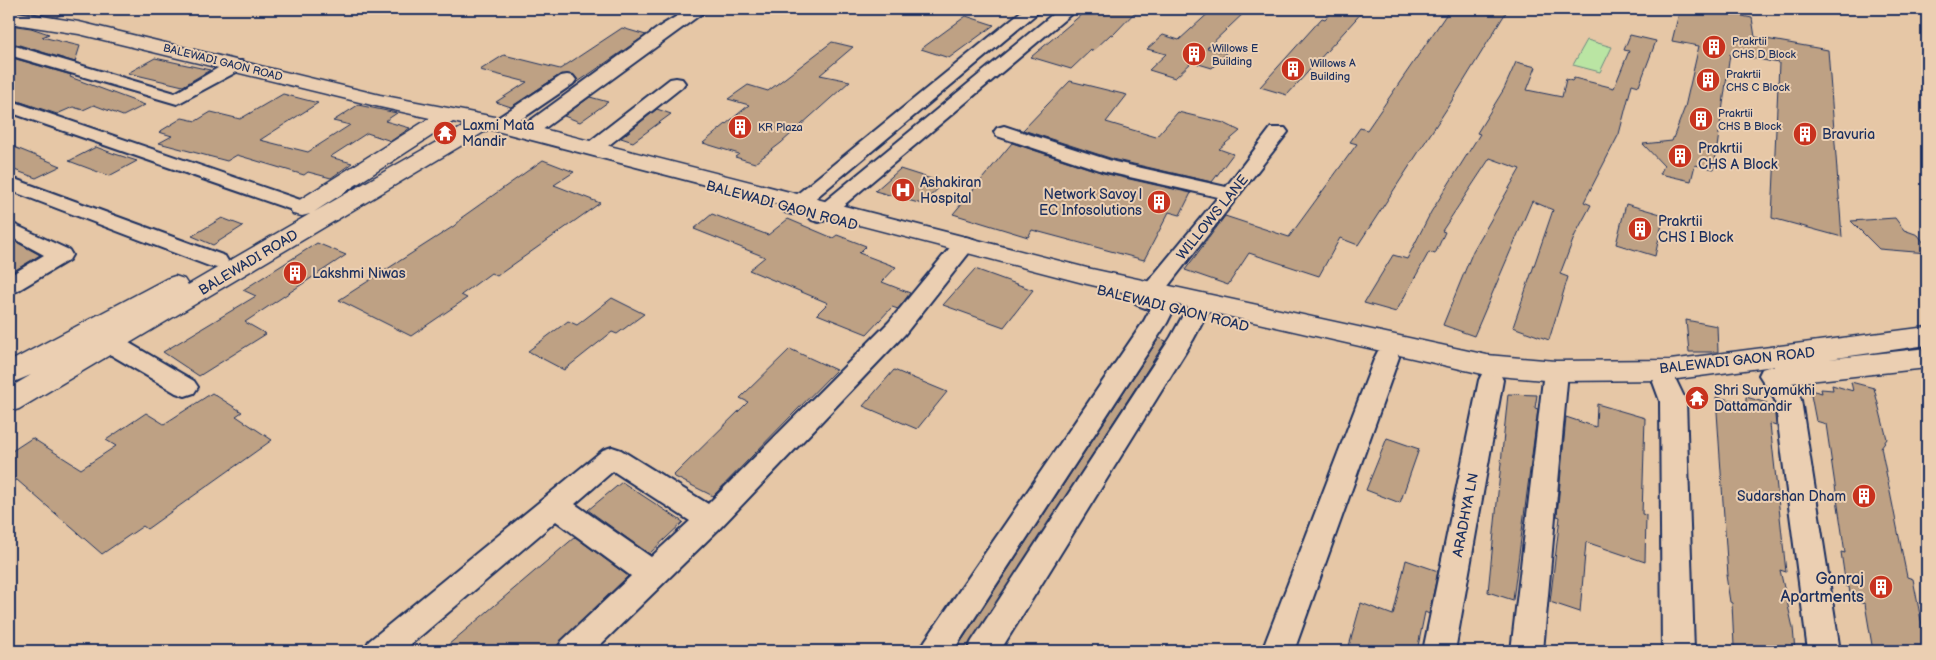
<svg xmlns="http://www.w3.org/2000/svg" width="1936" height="660" font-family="'Balsamiq Sans',sans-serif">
<rect width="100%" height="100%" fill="#e6c7a6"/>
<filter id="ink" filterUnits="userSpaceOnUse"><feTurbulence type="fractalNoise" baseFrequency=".02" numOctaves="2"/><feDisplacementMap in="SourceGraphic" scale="10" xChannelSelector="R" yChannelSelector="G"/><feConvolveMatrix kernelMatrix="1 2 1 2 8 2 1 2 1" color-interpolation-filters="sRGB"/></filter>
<g filter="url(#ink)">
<path fill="#bae5a3" stroke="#6a8a80" d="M1587,40L1612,47L1600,72L1573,65Z"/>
<path fill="#bea184" stroke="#1b2f5e" d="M9,9H73L56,17Z
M1088,9H1138L1113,35L1111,34L1093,51L1091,50L1071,69L1031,57Z
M1213,9H1248L1207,48L1226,53L1212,68L1192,62L1175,78L1149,70L1166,54L1147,49L1163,35L1179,40Z
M1334,9H1365L1287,95L1260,87L1322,18L1325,19Z
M1450,9H1508L1448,107L1358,245L1340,238L1319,276L1249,253L1228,285L1185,270L1225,216L1289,237L1357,144L1350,142L1360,128L1367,130Z
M1680,9H1731L1742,16L1752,18L1755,37L1828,50L1842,237L1772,218L1779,63L1730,54L1714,169L1695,165L1691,181L1660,174L1664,166L1643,144L1672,141L1685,107L1699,46L1672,41Z
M966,16L994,25L949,58L921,49Z
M9,25L31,28L49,34L42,37L80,46L75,62L16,44L9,46Z
M622,28L646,35L575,84L578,80L574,75L561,74L511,107L496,102L527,82L480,70L504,55L560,69Z
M1630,35L1656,41L1639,86L1632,84L1619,134L1584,202L1591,205L1575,235L1560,274L1568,277L1549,340L1513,327L1553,210L1532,201L1474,336L1443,325L1473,251L1520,169L1490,158L1442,231L1445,232L1435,254L1429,252L1396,312L1364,303L1393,255L1407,259L1431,212L1480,134L1477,133L1504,89L1516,62L1536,67L1527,90L1562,97L1566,79L1572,81L1574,78L1614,88L1629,51L1624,50Z
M832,42L853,47L820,75L850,81L781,143L755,163L735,157L739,154L703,143L749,105L728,99L748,85L768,91Z
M9,57L71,75L70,77L145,105L123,116L94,105L83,110L73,107L57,114L9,98Z
M155,58L210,70L183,86L128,73Z
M1070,81L1127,95L1106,122L1156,137L1178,112L1224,123L1240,131L1219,149L1233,154L1212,182L1116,160L1023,130Z
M283,94L318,103L260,140L308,152L350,125L333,121L358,105L397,113L385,121L410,128L391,141L367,133L330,157L352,163L331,178L308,172L304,175L237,155L227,161L159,143L172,136L159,132L182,118L196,121L211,112L240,119Z
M590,97L608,102L580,122L564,116Z
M657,109L671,114L633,142L621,138Z
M1012,143L1103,173L1191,193L1180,215L1169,212L1144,260L1032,230L1028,237L953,214Z
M9,145L61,166L36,178L9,168Z
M96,147L112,153L137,161L109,176L69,161Z
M543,160L574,172L554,185L600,203L497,276L491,273L461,295L467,298L411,336L339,300L454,226L463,218H461Z
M900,169L944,183L922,204L875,191Z
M1626,204L1664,215L1655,256L1616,244Z
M712,214L768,235L788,219L833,238L837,235L866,246L859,253L896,267L882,282L910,293L898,309L892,307L867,334L817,314L828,303L749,270L765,257L694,229Z
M222,218L243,226L213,245L192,236Z
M1895,218L1904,230L1918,235L1927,247V253L1879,249L1851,221Z
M9,238L40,255L9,274Z
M317,243L346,255L245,322L266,334L199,376L163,352L256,296L243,290Z
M975,269L1033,290L1004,327L943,305Z
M612,298L644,314L617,334L612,332L564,370L528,351L568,321L577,325Z
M1686,320L1717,326L1718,352H1689Z
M1159,338L1166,341L965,651H955Z
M790,349L836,370L713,496L673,476L748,402L740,398Z
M894,370L947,392L917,429L863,406Z
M1851,382L1874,388L1887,439L1881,447L1907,577L1913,579L1927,651H1873L1865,604L1851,600L1849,587L1846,586L1841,552L1845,553L1826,424L1816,421L1810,390L1822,393L1821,389L1833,390L1832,385L1853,391Z
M212,393L242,412L236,416L272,440L147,529L143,526L102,554L9,473V453L32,438L81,469L116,446L106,440L146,413L164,424Z
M1508,394L1537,395L1535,408L1538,409L1513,600L1488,592Z
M1716,397L1746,403V397L1774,405L1776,426L1770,424L1786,572L1780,570L1793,628L1795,651H1749L1734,646L1732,603L1730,602L1726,575L1728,576Z
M1597,404L1645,418L1642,514L1646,515L1645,562L1586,542L1580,612L1550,602L1560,517L1557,516L1566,417L1596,427Z
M1387,438L1419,449L1400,503L1366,490Z
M622,482L683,522L649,554L588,510Z
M575,537L628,576L551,651H441Z
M1406,560L1438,571L1429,614L1425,612L1417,651H1363L1349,646L1361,603L1393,615Z"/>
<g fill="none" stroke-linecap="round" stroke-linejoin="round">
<g stroke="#1b2f5e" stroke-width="4">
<path id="street" d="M689,9H708L534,136H520L517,132L520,128L662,25Z
M1024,9H1042L799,212L792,214L785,212L782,208L785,204Z
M1059,9H1077L826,220L819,222L812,220L808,216L812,212Z
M15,46L175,93L230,61H242L245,65L242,69L177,104L9,55V48Z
M567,75L573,76L576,80L573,84L507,129H493L491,125L493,121L561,76Z
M676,78L682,79L685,83L682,87L599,153H585L582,149L585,145L670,79Z
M9,100L312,204L315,208L312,212L305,214L298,212L9,112Z
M1004,126L1115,162L1226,187L1271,128H1285L1288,132L1158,299L1164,297L1172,300L1176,305L1167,323L953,651H920L925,641L1144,321L1152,306L1145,308L1137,305L1133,300L1137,295L1218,197L1103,171L997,136L994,132L997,128Z
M9,177L225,256L228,261L225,266L217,268L209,266L9,190Z
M9,222L69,250L72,255L69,260L17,291L9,293V276L44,255L9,236Z
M965,237L973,239L976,244L905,334L720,528L594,651H557L562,641L631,576L556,521L403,651H364L369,641L603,450L612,447L621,450L708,504L889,322L957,239ZM613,471L690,521L651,557L575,504Z
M1195,306L1203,308L1207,314L1193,340L1000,651H967L972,641L1171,337L1187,308Z
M110,335L119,337L194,381L198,387L194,393L185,396L176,393L101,349L98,343L101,337Z
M1387,348L1396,351L1399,357L1294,651H1262L1375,357L1378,351Z
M1556,362L1565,365L1568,371L1543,651H1511L1544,371L1547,365Z
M1771,366C1786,371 1796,385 1801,400L1840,651H1808L1775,400L1759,375L1762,369Z
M1491,371L1500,374L1503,380L1455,651H1423L1479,380L1482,374Z
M1665,373L1674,376L1686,401L1694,651H1662L1660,401L1653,382L1656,376Z"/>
</g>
<g stroke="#1b2f5e" stroke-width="3">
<path id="secondary" d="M9,11L79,22L380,95L500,118L1087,268L1487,355L1556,361L1670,360L1927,327V345L1829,359L1927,348V368L1782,384L1772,381L1768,374L1774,366L1670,380L1556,381L1487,375L1087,284L489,129L19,409L9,412V388L31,375L9,384V362L166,279L175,276L184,279L188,285L310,214L302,216L293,214L290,209L293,204L430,118L380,107L79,34L9,23ZM453,122L466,125L314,212Z"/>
</g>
<use href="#street" fill="#ebcfb2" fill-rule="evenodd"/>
<use href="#secondary" fill="#ebcfb2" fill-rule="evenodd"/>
</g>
</g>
<defs>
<g id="building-disc" transform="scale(1.25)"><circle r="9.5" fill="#c8321e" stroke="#ebcfb2"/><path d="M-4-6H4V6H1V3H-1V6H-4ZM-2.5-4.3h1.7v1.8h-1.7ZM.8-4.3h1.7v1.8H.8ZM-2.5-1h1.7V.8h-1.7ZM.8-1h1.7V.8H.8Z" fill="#fff"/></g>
<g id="temple-disc" transform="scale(1.25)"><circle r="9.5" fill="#c8321e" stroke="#ebcfb2"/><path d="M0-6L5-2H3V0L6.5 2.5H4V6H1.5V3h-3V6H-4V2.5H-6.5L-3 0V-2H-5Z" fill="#fff"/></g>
<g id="hospital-disc" transform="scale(1.25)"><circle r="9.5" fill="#c8321e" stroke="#ebcfb2"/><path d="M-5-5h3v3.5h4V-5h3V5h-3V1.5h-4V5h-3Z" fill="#fff"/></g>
</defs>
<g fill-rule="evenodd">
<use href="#building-disc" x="1714" y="47"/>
<use href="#building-disc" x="1194" y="54"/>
<use href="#building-disc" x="1293" y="69"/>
<use href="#building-disc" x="1708" y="80"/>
<use href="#building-disc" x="1701" y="119"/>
<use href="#building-disc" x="740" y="127"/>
<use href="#temple-disc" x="445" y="133"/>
<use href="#building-disc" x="1805" y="134"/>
<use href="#building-disc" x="1680" y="156"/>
<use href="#hospital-disc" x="903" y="190"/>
<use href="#building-disc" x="1159" y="202"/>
<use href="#building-disc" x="1640" y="229"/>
<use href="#building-disc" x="295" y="273"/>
<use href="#temple-disc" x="1697" y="398"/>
<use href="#building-disc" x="1864" y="496"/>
<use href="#building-disc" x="1881" y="587"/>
</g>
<g text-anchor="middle" stroke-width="4" stroke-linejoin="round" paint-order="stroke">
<g font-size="11" fill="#1b2f5e" stroke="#ebcfb2" text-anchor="start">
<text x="1732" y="45">Prakrtii<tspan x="1732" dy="13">CHS D Block</tspan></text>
<text x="1212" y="52">Willows E<tspan x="1212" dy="13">Building</tspan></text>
<text x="1310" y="67">Willows A<tspan x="1310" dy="13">Building</tspan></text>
<text x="1726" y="78">Prakrtii<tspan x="1726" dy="13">CHS C Block</tspan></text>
<text x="1718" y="117">Prakrtii<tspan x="1718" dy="13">CHS B Block</tspan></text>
<text x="758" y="131">KR Plaza</text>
</g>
<g font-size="11" fill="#1b2f5e" stroke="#ebcfb2">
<text transform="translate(223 62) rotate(14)" y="4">BALEWADI GAON ROAD</text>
</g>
<g font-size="14" fill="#1b2f5e" stroke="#ebcfb2" text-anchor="start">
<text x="462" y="130">Laxmi Mata<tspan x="462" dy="16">Mandir</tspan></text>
<text x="1822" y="139">Bravuria</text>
<text x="1698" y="153">Prakrtii<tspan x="1698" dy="16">CHS A Block</tspan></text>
<text x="920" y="187">Ashakiran<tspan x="920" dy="16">Hospital</tspan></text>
<text x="1142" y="199" text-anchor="end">Network Savoy |<tspan x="1142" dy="16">EC Infosolutions</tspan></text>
<text x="1658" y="226">Prakrtii<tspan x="1658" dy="16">CHS I Block</tspan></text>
<text x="312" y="278">Lakshmi Niwas</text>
<text x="1714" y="395">Shri Suryamukhi<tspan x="1714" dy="16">Dattamandir</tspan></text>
<text x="1846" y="501" text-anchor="end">Sudarshan Dham</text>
</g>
<g font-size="14" fill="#1b2f5e" stroke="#ebcfb2">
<text transform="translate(782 205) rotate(15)" y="5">BALEWADI GAON ROAD</text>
<text transform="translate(1212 217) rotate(-51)" y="5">WILLOWS LANE</text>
<text transform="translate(248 262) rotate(-31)" y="5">BALEWADI ROAD</text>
<text transform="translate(1173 308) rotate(14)" y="5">BALEWADI GAON ROAD</text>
<text transform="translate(1737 360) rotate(-6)" y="5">BALEWADI GAON ROAD</text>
<text transform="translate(1465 515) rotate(-79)" y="5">ARADHYA LN</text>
</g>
<g font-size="16" fill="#1b2f5e" stroke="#ebcfb2" text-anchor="end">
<text x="1864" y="584">Ganraj<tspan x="1864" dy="18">Apartments</tspan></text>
</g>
</g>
<rect width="1936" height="660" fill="none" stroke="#ebcfb2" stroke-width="30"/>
<rect x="15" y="15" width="1906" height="630" fill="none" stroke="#1b2f5e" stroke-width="2" filter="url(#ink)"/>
</svg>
